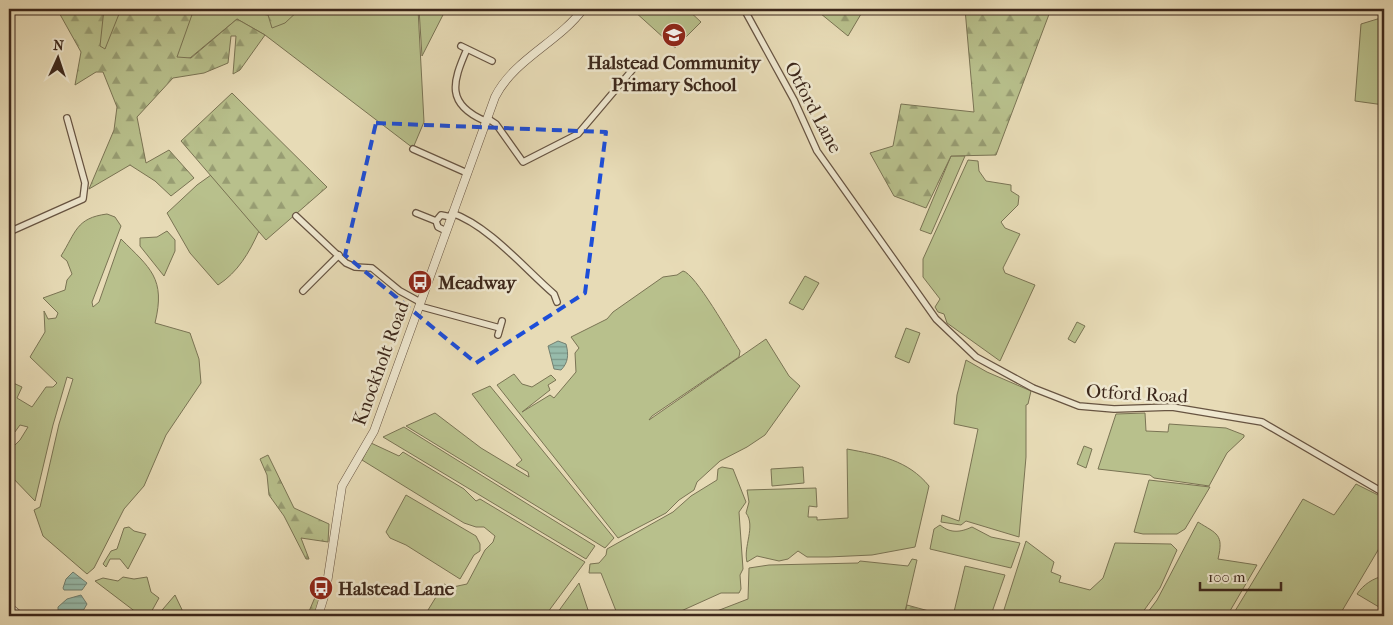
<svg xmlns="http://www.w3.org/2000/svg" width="1393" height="625" font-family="'IM FELL French Canon',serif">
<defs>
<pattern id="forest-firs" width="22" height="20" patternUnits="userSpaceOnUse" patternTransform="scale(1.25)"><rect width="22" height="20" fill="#b8c08c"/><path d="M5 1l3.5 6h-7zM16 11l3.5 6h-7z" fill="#979c72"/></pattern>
<pattern id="water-rules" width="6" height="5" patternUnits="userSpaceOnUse" patternTransform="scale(1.25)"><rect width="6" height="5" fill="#97bbab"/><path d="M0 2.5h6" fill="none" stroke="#7c988a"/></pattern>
</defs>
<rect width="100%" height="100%" fill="#e7dbb6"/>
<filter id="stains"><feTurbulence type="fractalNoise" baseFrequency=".004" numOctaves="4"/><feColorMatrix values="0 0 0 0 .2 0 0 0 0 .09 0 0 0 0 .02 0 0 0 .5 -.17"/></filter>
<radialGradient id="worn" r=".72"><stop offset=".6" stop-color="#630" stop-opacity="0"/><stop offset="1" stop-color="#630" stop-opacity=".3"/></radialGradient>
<path fill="#b8c08c" stroke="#7a7454" d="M57,9H418L424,122L413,148L265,35L237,19L190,58L103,72Z
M419,9H446L422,56Z
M636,9H687L701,22L675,48L634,11Z
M1384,17V105L1355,101L1361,24Z
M951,156H965L931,234L920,230Z
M968,160L978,161L979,171L986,181L1011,185V191L1019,196L1018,205L1001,222L1005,228L1020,234L1003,268L1005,273L1035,285L1000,361L947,323L944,314L938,312L935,307L940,299L923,277V259Z
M211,175L259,231C249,253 238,272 218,285L190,253L167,213L197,185Z
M107,214L115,217L121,226L92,302L93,307L99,302L121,239C150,268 166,278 155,323L190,333L199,359L201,383L166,435L144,486L124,509L94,568L87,574L43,536L34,510L40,507L59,424L73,379L67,377L53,425L35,501L9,474V451L20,440L28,427L20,425L9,440V381L22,387L17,398L32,407L46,387H53L57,383L30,357L45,332L44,311L48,319L56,318L58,313L43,298L65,290L67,280L72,274L67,261L61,256C76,232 76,218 107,214Z
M167,231L175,240V251L164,276L140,246V238L157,237Z
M683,271C695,273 731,337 740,351L739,357L652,416L649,420L766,339L789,376L800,386L765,435L747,447L720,461L697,482L694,490L679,500L666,513L618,538L497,385L514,374L522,384L532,387L551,375L556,380L548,385L550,390L522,412L550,395L554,398L576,372L575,353L579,348L571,337L607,319L613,312L663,277L677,275Z
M805,276L819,283L803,310L789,303Z
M1077,322L1085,326L1075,343L1068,339Z
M906,328L920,333L909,363L895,357Z
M966,360L987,372L1031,391L1028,404L1026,405V457L1019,537L966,521L961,525L941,522L942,515L959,521L978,429L954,424L957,395Z
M490,386L614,538L605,548L406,426L435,413L481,448L529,477L528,472L516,465L522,460L472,394Z
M1145,413L1146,431L1168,432L1169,424L1226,428L1244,435V437L1227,453L1209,486L1154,478L1150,475L1098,469L1116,414Z
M404,427L595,546L586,559L383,437Z
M371,443L399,456L403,452L464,489L476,501L480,499L585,562L545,616H510L504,612L502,614L505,616H439L428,610L444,584L453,587L467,584L485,550L493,542L495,536L484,527H476L464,523L362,460Z
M1084,446L1092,449L1086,468L1077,464Z
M847,449C879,455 908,460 929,486L915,547L872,555L828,557H807L798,551L788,559L779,561L757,556L747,562C743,547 756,526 746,513L749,502L747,490L816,488L817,507L809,506L808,517H817V520L848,518Z
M722,467L733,469L746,502L739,512L743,569L740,575L741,589L739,593H721L670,616H618L601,573H589L590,564L599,563L606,555L607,549L673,512L691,496L717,480L718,469Z
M803,467L804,483L772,486L771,469Z
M1149,480L1210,487L1185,529L1177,534H1143L1134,532Z
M1356,484L1384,498V540L1339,616H1232L1303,499L1334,515Z
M406,495L476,536L480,544V551L474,555L460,579L406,545L390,538L386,532Z
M1198,522C1217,534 1224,534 1218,559L1257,565L1227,616H1145L1157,600Z
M940,525C951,534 961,532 972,527L991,537L1020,543L1011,568L930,549L934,529Z
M129,527L134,531L146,534L128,569L120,559H110L106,567L103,564L111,551L117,549L124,528Z
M1026,541L1054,562L1051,572L1061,576L1059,582L1090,590L1103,578L1115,543L1171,544L1177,550L1160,588L1140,616H1002Z
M912,559L917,560L904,616H704L748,599L749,568L769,565L858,563L860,561L908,566Z
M965,566L1005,575L991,615L953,616Z
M1384,576V610L1357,594C1363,585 1373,578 1384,576Z
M123,577L134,579L147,577L151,592L159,598L149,616H141L95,581L103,578L118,581Z
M579,583L590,616H555Z
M175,595L185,616H157Z"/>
<path fill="url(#forest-firs)" stroke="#7a7454" d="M57,9H104L100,46L105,49L121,9H194L177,57L191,58L237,19L265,35L240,70L233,74L236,36H231L228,63L204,73L173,78L137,117L146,163L169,150L194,178L171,196L155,181L130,165L89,189L114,130L117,107L103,72H96L75,85L81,52Z
M247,9H300L285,23L272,28L268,15L247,12Z
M815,9H864L848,36Z
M965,9H1051L996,155L951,156L926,208L894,196L870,153L893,146L901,104L974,112Z
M232,93L327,187L266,240L181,141Z
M268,455L294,508L329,524L328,542L301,538L309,559H306L284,516L269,495L267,475L260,459Z
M319,588L323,591L314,616H307Z
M907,605L947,616H904Z"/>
<path fill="url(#water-rules)" stroke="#738071" d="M558,341L566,344C569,355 568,363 561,370L554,369L548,346Z
M73,572L87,583L82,590H64L63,588L66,579Z
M81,595L87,604L80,616H58V607L67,599Z"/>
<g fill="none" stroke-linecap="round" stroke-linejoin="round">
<g stroke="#675442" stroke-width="8">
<path id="minor" d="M744,9L794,100L817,151L936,319L976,357L1033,388L1079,406L1114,409L1172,407L1262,422L1384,493
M461,46L492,61
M467,49C452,83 446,104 485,121
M487,118L496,124L523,162L578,134L633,69
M413,149L467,173
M416,213L436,221
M452,213C489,226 524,268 554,294L557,302
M296,216L346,263L355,267L372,268L400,291L420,302
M446,231L438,227L436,221L441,215L451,217
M9,232L83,199L85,183L67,118
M303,291L339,255
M419,306L500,328
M498,335L502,321"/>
</g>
<g stroke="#675442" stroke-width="9">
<path id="tertiary" d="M9,607L20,616
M318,616L326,590L342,486L374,431L495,97C514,59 559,42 583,9"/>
</g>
<use href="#minor" stroke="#efe8d0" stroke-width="5.5"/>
<use href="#tertiary" stroke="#efe8d0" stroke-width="8"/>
</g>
<path fill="none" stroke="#1d4ed8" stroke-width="4" stroke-dasharray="10 6" stroke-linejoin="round" d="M376,123L606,132L585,293L476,363L345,255Z"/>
<defs>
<g id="school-disc" transform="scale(1.25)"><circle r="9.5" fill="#8f2418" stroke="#efe8d0"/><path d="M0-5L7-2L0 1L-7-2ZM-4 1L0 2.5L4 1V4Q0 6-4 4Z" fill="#fff"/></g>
<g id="bus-disc" transform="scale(1.25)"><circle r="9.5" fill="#8f2418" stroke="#efe8d0"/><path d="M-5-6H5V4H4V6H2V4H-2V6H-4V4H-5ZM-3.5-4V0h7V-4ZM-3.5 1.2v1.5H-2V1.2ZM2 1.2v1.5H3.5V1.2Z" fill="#fff"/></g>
</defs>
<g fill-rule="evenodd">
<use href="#school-disc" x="674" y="35"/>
<use href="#bus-disc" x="420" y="282"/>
<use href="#bus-disc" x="321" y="588"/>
</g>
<g text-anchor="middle" stroke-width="5" stroke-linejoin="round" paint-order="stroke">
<g font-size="19" font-weight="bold" fill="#3c271b" stroke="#efe8d0" text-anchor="start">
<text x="674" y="69" text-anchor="middle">Halstead Community<tspan x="674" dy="22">Primary School</tspan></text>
<text x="438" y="289">Meadway</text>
<text x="338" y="595">Halstead Lane</text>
</g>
<g font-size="19" fill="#3c271b" stroke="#efe8d0">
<text transform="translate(814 107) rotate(62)" y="7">Otford Lane</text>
<text transform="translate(380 363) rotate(-70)" y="7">Knockholt Road</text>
<text transform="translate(1137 393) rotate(3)" y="7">Otford Road</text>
</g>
</g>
<rect width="1393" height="625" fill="none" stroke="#e7dbb6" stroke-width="30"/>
<rect x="10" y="10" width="1373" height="605" fill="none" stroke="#3c271b" stroke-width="2.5"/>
<rect x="15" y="15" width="1363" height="595" fill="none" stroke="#3c271b"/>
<g transform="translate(58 58) rotate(3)" stroke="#efe8d0" stroke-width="4" paint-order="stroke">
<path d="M0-4L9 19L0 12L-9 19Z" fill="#3c271b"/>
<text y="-8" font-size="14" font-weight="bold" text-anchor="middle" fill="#3c271b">N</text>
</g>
<path d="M1200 582v8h81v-8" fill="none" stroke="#3c271b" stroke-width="2.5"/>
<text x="1208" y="582" font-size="15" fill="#3c271b" stroke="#efe8d0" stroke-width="4" paint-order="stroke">100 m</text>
<rect width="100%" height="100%" filter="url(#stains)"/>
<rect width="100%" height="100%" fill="url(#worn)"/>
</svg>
